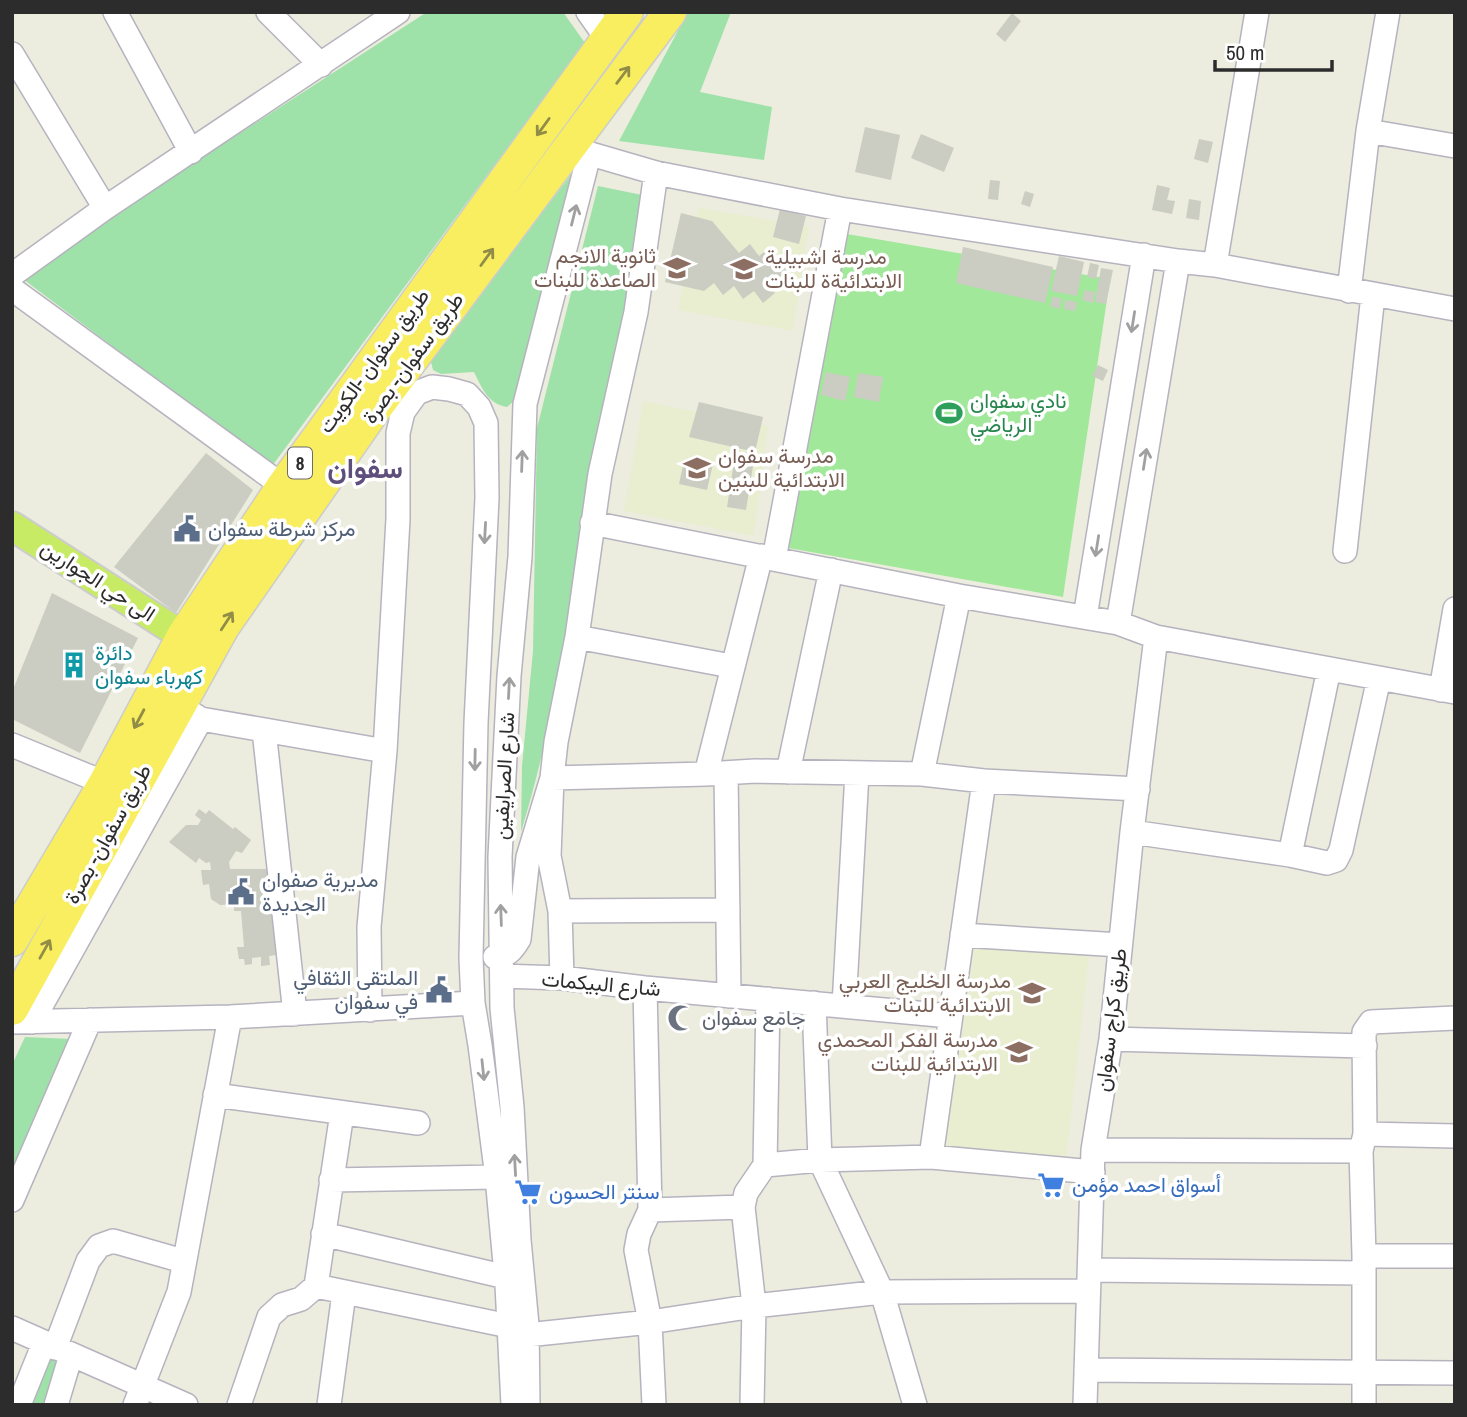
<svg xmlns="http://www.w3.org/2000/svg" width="1467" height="1417" font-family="'Archivo Narrow',Vazirmatn,sans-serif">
<rect width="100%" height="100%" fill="#eceddf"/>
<path fill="#e9eed0" d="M698,208L809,227L793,331L678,310Z
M643,401L768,426L754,536L624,511Z
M975,943L1089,956L1066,1159L945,1147Z"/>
<path fill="#9ee1a9" d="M427,12H563L585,43L272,466L19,276Z
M688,12H731L700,92L772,107L764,160L619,141Z
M571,175L515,400L507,407C488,404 482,388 474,372L441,374L433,370L431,362L435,351Z
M598,186L642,195C628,304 609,412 589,520C570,625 552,729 521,832L522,766L533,651L537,428Z
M25,1037L72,1039L12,1177V1065Z
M45,1355L62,1362L46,1405H23Z"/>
<path fill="#a1e89b" d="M841,233L1110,279L1063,597L783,547Z"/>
<path fill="#cbccc2" d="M1012,13L1021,21L1005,42L996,34Z
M865,127L900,135L891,180L855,172Z
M921,134L954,148L944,172L911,158Z
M1199,139L1213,142L1208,163L1194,159Z
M990,180L1000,181L998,200L988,199Z
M1157,185L1170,188L1167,200L1175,201L1172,214L1152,210Z
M1025,191L1034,194L1030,207L1021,204Z
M1189,199L1201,201L1199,220L1186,218Z
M780,209L806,216L799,244L773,237Z
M681,213L712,221L739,253L750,244L759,256L769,248L787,271L769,285L775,293L763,303L754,291L743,299L734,286L723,295L714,283L704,291L665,282Z
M963,247L1053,267L1045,303L956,283Z
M1059,256L1084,262L1077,296L1051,291Z
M1090,263L1099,265L1096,279L1087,277Z
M1101,268L1113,270L1106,304L1095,302Z
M1085,290L1095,292L1093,303L1082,300Z
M1053,296L1062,299L1059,309L1050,306Z
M1065,300L1077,302L1075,311L1064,309Z
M1098,365L1108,370L1103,381L1092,376Z
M826,372L850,377L845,401L821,395Z
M858,373L883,377L879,402L854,397Z
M699,402L763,417L755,452L689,437Z
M206,453L253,490L176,613L114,567Z
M684,461L705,466L706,462L713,464L707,490L679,484Z
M734,462L753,466L746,510L727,507Z
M52,593L138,638L80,753L12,719V692Z
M199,809L206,814L209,810L233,829L235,827L251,840L242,853L236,851L229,862L230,869H270L276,955L269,956L270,965L261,966V957L252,958V964L245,965L244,959H239L237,947H244L241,911H234V904L220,905L211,899L209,884L203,885L201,870H211L210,862L206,863L199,858L196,863L169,842L186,825H198L201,820L195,815Z"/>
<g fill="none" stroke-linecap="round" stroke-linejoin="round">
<g stroke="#b6b3bf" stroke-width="26">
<path id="minor" d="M115,12L191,152
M268,12L321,65
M588,12L607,39
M12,54L105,208
M1368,131L1455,146
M577,150L656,173L840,209L1178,261L1215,265L1455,309
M656,173L636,312L600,474L577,637L556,742L552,778L549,856L560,911L728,910
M1215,265L1257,12
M12,275L105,208L398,12
M12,289L283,486
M1349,291L1368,131L1388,12
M375,411L388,404L432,387L449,389L467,394L479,407L486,423L487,498L476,723L471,958L473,1003L480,1045L497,1177L507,1285L513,1405
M592,523L959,596L1118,623L1156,637L1455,692
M1345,551L1373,295
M774,559L840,209
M1085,617L1144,255
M1118,623L1178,261
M577,637L731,666
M1441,690L1455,609
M188,711L201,719L385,751
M264,730L295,1014
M12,745L105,783
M788,772L831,570
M726,773L729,996
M706,774L761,556
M922,774L959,596
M1132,832L1290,855L1327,863L1336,860L1341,850L1379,678
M1290,855L1329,669
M560,911L562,978
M962,935L1120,945
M495,957C507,957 513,949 519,939L528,857L552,778L706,774L755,771L922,774L984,781L1138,789
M502,976L562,978L645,988L950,1016
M645,988L650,1210L639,1234L636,1250L650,1322L654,1405
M814,1003L820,1160L882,1292L915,1405
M844,1006L857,773
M370,1010L369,927L385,751L398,519V433L403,412L416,394
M12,1022L230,1017L473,1003
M32,1022L201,719
M1111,1039L1365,1046
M215,1095L418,1123
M1365,1134L1455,1136
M1093,1150L1361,1151
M931,1157L984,781
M765,1165L820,1160L931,1157L1093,1172
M331,1180L497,1177
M12,1200L90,1020
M650,1210L743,1207
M323,1234L506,1277
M1364,1256H1455
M1090,1270L1364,1273
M316,1286L342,1113
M12,1328L186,1405
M527,1335L650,1322L754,1306L882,1292L1087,1291
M55,1348L88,1261L99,1246L113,1241L183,1261
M1086,1370L1455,1373
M19,1405L44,1343
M56,1405L71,1355
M135,1405L179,1292L230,1017
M239,1405L269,1317L282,1305L301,1299L316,1286L509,1326
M329,1405L344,1293
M528,1405L527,1325L519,1240L512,1107L502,1008L500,857L509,676L520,557L525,404L589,155
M752,1405L754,1306L743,1207L746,1193L765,1165L768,999
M1085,1405L1093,1150L1111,1039L1132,832L1156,637
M1364,1405V1256L1361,1151L1365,1134L1364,1032L1371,1022L1455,1018"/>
</g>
<g stroke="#ccc" stroke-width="32">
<path id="major" d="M12,526L183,636"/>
</g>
<g stroke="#ccc" stroke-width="35">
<path id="highway" d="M12,940L105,783L183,636L283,486L627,12
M12,1009L223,627L372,413L670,12"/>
</g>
<use href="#minor" stroke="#fff" stroke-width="23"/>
<use href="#major" stroke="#c8eb66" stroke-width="28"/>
<use href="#highway" stroke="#f8ee60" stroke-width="32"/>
</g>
<defs><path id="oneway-shaft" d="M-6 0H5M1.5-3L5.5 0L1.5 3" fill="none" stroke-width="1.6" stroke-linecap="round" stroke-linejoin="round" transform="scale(1.75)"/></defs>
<g stroke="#928d46">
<use href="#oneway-shaft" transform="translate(623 75) rotate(-53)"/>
<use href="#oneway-shaft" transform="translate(543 127) rotate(126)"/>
<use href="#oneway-shaft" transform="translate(487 257) rotate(-54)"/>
<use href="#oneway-shaft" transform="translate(227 621) rotate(-57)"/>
<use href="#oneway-shaft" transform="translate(139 719) rotate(118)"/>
<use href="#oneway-shaft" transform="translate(45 949) rotate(-61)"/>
</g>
<g stroke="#a0a0a0">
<use href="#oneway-shaft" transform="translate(574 215) rotate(-76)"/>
<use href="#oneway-shaft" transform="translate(1133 322) rotate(99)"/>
<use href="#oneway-shaft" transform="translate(1145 459) rotate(-81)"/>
<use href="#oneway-shaft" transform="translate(522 461) rotate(-88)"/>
<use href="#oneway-shaft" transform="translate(485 533) rotate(93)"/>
<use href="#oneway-shaft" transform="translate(1097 546) rotate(99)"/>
<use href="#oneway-shaft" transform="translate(509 688) rotate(-87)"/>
<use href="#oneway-shaft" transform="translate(475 760) rotate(91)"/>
<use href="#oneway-shaft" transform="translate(501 915) rotate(-92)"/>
<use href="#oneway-shaft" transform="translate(483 1070) rotate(84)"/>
<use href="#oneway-shaft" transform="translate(515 1165) rotate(-93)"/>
</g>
<defs>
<g id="school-bare" transform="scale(2.1)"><path d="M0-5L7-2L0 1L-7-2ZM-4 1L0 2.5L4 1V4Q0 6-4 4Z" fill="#8d6e63" stroke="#fff" stroke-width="2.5" paint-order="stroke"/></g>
<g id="stadium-bare" transform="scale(2.1)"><path d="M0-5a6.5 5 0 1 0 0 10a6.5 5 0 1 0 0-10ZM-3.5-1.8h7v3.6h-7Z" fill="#2e9e5b" stroke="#fff" stroke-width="2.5" paint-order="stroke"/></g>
<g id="civic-bare" transform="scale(2.1)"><path d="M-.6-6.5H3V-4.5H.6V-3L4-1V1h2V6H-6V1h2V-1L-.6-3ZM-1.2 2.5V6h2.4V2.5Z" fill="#5c6f8a" stroke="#fff" stroke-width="2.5" paint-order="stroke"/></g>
<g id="building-bare" transform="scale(2.1)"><path d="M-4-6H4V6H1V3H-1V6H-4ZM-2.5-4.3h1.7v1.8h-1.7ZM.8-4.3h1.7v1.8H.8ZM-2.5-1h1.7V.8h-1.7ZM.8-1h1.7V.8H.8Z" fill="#0f9aa8" stroke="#fff" stroke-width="2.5" paint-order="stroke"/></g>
<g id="mosque-bare" transform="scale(2.1)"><path d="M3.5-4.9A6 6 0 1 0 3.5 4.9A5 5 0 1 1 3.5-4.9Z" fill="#6b7280" stroke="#fff" stroke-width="2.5" paint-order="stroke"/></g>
<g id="supermarket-bare" transform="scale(2.1)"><path d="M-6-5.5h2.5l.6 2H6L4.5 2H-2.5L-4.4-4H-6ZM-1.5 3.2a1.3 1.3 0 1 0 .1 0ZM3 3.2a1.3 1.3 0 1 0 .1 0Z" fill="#3f7fe0" stroke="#fff" stroke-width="2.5" paint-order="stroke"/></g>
</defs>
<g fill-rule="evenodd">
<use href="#school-bare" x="677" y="268"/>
<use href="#school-bare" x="744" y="269"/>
<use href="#stadium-bare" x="949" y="413"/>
<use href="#school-bare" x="697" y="468"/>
<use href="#civic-bare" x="187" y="529"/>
<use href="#building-bare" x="74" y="665"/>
<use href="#civic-bare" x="241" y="892"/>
<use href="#civic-bare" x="439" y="990"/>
<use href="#school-bare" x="1032" y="993"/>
<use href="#mosque-bare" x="681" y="1018"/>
<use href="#school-bare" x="1019" y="1052"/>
<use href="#supermarket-bare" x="1051" y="1185"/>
<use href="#supermarket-bare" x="528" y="1192"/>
</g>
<g text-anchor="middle" stroke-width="7" stroke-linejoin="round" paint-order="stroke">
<rect fill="#fff" stroke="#6b6b6b" stroke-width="2" x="288" y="447.5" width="24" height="31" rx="5"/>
<g font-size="19" font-weight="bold" fill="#2c2c2c">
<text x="300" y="470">8</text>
</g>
<g font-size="21" fill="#785e54" stroke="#fff" text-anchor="end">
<text x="656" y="263">ثانوية الانجم<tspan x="656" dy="24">الصاعدة للبنات</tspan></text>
<text x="765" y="264" text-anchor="start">مدرسة اشبيلية<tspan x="765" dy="24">الابتدائيةة للبنات</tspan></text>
<text x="718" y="463" text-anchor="start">مدرسة سفوان<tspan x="718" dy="24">الابتدائية للبنين</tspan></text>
<text x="1011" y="988">مدرسة الخليج العربي<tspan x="1011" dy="24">الابتدائية للبنات</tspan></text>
<text x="998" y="1047">مدرسة الفكر المحمدي<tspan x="998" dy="24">الابتدائية للبنات</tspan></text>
</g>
<g font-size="21" fill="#2c2c2c" stroke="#fff">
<text transform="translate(413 358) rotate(-54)" y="7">طريق سفوان- بصرة</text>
<text transform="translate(374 361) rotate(-54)" y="7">طريق سفوان -الكويت</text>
<text transform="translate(98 581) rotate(33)" y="7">الى حي الجوارين</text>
<text transform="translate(504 776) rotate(-87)" y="7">شارع الصرايفين</text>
<text transform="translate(108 834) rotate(-61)" y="7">طريق سفوان- بصرة</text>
<text transform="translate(601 984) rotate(5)" y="7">شارع البيكمات</text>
<text transform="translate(1111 1020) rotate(-83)" y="7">طريق كراج سفوان</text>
</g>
<g font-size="21" fill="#27864d" stroke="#fff" text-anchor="start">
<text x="970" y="408">نادي سفوان<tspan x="970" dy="24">الرياضي</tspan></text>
</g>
<g font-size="21" fill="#4e5e75" stroke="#fff" text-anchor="start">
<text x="208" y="536">مركز شرطة سفوان</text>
<text x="262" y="887">مديرية صفوان<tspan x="262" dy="24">الجديدة</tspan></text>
<text x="418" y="985" text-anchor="end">الملتقى الثقافي<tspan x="418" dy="24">في سفوان</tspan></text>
</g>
<g font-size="21" fill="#0d838f" stroke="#fff" text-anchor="start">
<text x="95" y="660">دائرة<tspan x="95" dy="24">كهرباء سفوان</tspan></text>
</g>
<g font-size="21" fill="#5b616d" stroke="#fff" text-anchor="start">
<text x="702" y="1025">جامع سفوان</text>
</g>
<g font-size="21" fill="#366cbe" stroke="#fff" text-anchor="start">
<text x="1072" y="1192">أسواق احمد مؤمن</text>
<text x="549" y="1199">سنتر الحسون</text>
</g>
<g font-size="28" font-weight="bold" fill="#5d4e7c" stroke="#fff">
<text x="365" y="478">سفوان</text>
</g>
</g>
<rect width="1467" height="1417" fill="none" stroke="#2c2c2c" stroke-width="28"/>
<path d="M1215 60v10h117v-10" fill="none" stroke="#2c2c2c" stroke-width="3.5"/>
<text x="1226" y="60" font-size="21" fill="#2c2c2c" stroke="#ffffff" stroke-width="5" paint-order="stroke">50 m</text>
</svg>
